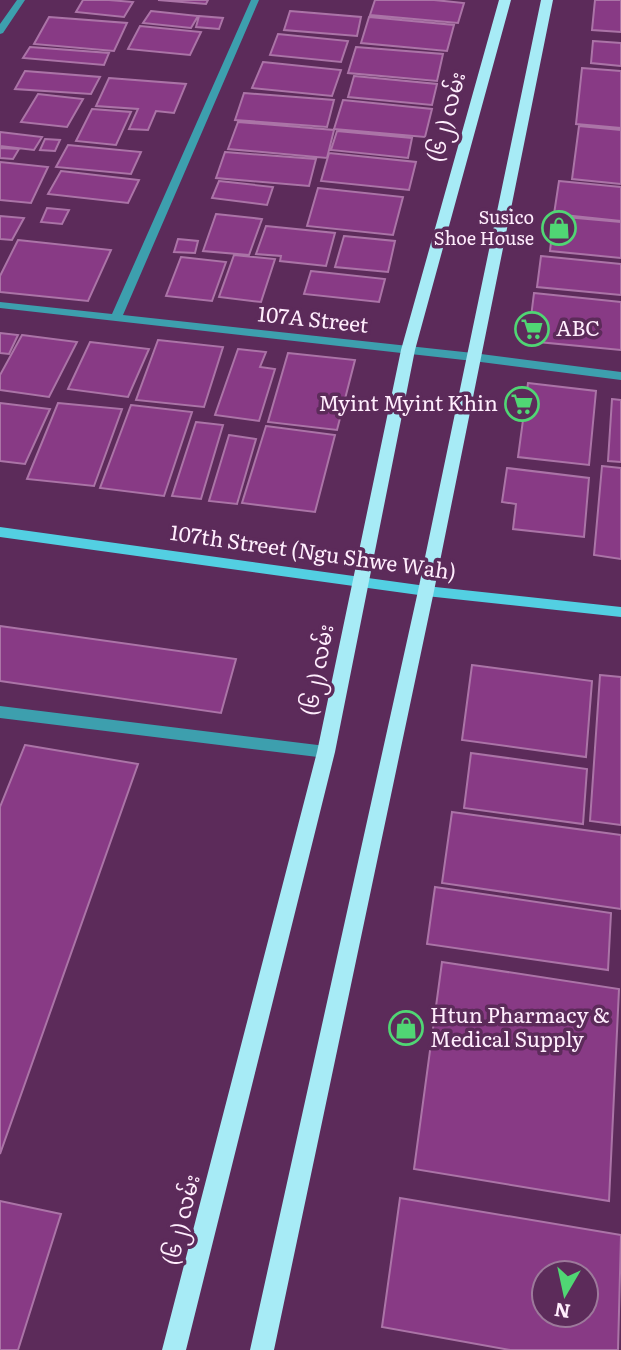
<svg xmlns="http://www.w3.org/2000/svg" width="621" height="1350" font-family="Literata,'Noto Sans Myanmar',serif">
<rect width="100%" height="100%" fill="#5c2b5a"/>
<path fill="#883a85" stroke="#ab74a7" stroke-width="2" fill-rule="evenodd" d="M83,0H109L133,2L124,17L76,12Z
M158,0H208L206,4Z
M375,0H434L464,3L458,23L370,15Z
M595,0H621V32L592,30Z
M151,11L198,16L191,28L143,23Z
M290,11L361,17L357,36L284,30Z
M199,16L223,18L219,29L196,27Z
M49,17L127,23L114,51L34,44Z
M369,17L454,25L447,51L361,43Z
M140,26L201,32L190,55L128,49Z
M278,34L348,41L341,62L270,55Z
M593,41L621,43V66L591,63Z
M30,47L109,53L104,65L23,58Z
M356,47L443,54L437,81L348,73Z
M263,62L341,70L332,96L252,88Z
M582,68L621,71V128L576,124Z
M25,71L100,77L91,94L15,89Z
M354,76L437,84L432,105L348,97Z
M109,78L186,84L174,113L156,111L148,130L129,129L138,109L96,106Z
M244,93L334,100L327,127L235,120Z
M38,94L83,99L67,127L21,122Z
M343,100L432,109L425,137L334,129Z
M92,109L131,112L116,145L76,141Z
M238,122L334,130L327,158L228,149Z
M579,126L621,130V184L572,179Z
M337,131L412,138L408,158L331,150Z
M0,132L42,137L34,150L0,146Z
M45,139L60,140L55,151L40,150Z
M68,145L141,152L131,174L56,167Z
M0,148L19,149L13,159L0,158Z
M225,152L316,159L309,186L216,178Z
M329,153L416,162L409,190L321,181Z
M0,162L48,167L31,203L0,200Z
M61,171L139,180L128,203L48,194Z
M219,181L273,187L267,205L212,198Z
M559,181L621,187V221L554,214Z
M318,188L403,197L393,235L307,226Z
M47,208L69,210L62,224L41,222Z
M216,214L262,219L249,255L203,251Z
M0,216L24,218L12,240L0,239Z
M554,216L621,222V258L550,251Z
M266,226L335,233L326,266L280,261L281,256L256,254Z
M344,236L395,241L388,272L335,267Z
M178,239L198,241L195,253L174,252Z
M18,240L111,250L88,301L0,292V276Z
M234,255L275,259L261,302L219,297Z
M541,256L621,264V295L537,287Z
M181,257L226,262L212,301L166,296Z
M311,271L385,279L379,302L304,294Z
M534,293L621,302V350L528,341Z
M0,333L18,335L9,354L0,353Z
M22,335L77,342L49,397L0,390V375Z
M158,340L223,347L204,407L136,400Z
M90,342L149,349L128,397L68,389Z
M238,349L266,352L260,367L275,369L259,421L215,415Z
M288,353L355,360L337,430L268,422Z
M528,383L596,391L589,465L518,457Z
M612,399L621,400V462L608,461Z
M0,403L50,409L25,464L0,461Z
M58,403L122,409L94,486L27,479Z
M131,405L192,412L164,496L100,488Z
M196,422L223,425L201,499L172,496Z
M266,426L335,435L315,512L242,503Z
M229,435L256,439L237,504L209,501Z
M602,466L621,468V559L594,555Z
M507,468L589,478L584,537L513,529L516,504L502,502Z
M0,626L236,659L221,713L0,681Z
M472,665L592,681L586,757L462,740Z
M600,675L621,677V825L590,821Z
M25,745L138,764L0,1154V807Z
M471,753L587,769L583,824L464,808Z
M452,812L621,835V909L442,883Z
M435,887L611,913L608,970L427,944Z
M442,962L619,989L609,1201L414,1169Z
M400,1198L621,1235L618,1350H510L382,1327ZM544,1273H586V1315H544Z
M0,1201L61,1214L18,1350H0Z"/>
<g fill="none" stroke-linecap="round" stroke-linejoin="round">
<path fill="#3d9fae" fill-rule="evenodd" d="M0,706L326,746L331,748L333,752L331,756L326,758L0,718Z"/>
<path fill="#3d9fae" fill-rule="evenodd" d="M17,0H25L3,33L0,34V24Z
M251,0H259L123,315L473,353L621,372V380L473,361L0,308V302L112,314Z"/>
<path fill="#53cfe2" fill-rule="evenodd" d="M0,527L426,586L621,607V617L426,596L0,537Z"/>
<path fill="#a7ebf6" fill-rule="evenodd" d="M499,0H511L415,350L335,752L186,1350H162L317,752L401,350Z
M541,0H553L434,591L274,1350H250L418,591Z"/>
</g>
<defs>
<g id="shop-ring" transform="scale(1.75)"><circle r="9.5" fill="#5c2b5a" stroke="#50d674" stroke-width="1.5"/><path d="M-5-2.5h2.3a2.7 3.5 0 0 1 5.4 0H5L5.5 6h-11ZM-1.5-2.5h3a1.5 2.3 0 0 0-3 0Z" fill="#50d674"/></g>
<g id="supermarket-ring" transform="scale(1.75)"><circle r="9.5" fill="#5c2b5a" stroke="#50d674" stroke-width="1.5"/><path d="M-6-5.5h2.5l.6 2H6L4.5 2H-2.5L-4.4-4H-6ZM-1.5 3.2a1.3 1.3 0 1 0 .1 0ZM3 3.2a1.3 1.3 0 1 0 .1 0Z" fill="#50d674"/></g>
</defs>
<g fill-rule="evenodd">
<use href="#shop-ring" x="559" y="228"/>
<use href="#supermarket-ring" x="532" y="329"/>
<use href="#supermarket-ring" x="522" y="404"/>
<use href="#shop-ring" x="406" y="1028"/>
</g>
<g text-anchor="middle" stroke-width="7" stroke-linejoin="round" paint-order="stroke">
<g font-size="18" fill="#ffedfd" stroke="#5c2b5a" text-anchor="end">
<text x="534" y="224">Susico<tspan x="534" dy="21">Shoe House</tspan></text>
</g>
<g font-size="21" fill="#ffedfd" stroke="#5c2b5a">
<text transform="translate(447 117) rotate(-75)" y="7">(၆၂) လမ်း</text>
<text transform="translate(313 320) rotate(6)" y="7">107A Street</text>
<text transform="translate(313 553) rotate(8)" y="7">107th Street (Ngu Shwe Wah)</text>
<text transform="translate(318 670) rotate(-79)" y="7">(၆၂) လမ်း</text>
<text transform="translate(182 1220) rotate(-76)" y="7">(၆၂) လမ်း</text>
</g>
<g font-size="21" fill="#ffedfd" stroke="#5c2b5a" text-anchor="start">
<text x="556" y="336">ABC</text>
<text x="498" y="411" text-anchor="end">Myint Myint Khin</text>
<text x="430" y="1023">Htun Pharmacy &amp;<tspan x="430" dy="24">Medical Supply</tspan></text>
</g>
</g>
<g transform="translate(565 1294) rotate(189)"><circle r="33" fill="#5c2b5a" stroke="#9d799b" stroke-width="2"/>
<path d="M0-5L12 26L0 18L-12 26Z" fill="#50d674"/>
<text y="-10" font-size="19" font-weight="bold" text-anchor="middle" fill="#ffedfd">N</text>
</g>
</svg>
